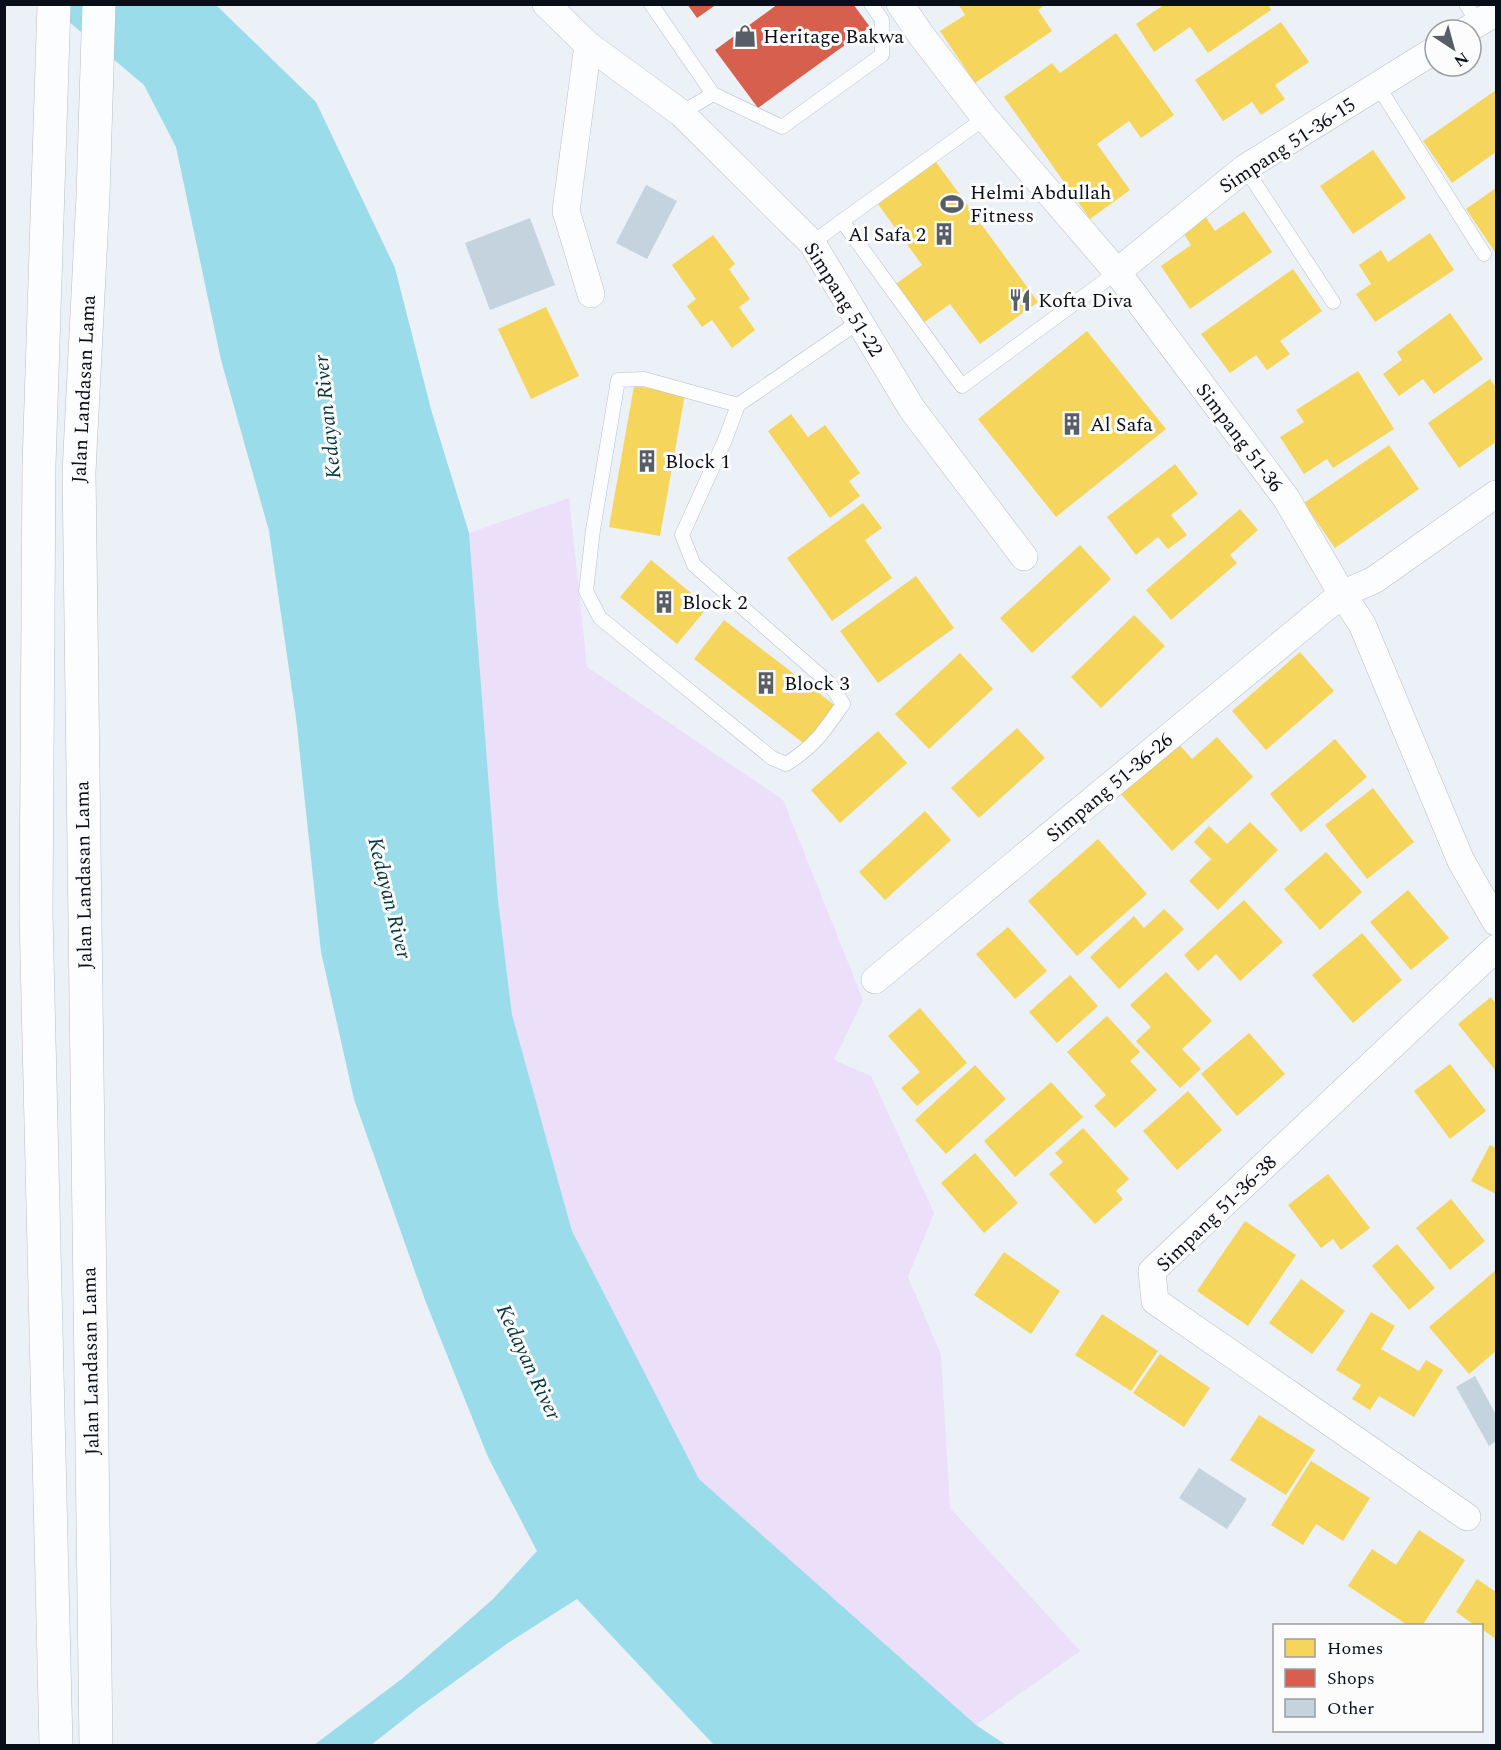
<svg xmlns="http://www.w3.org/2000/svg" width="1501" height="1750" font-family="Spectral,serif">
<rect width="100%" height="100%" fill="#ecf0f7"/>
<path fill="#ebdff9" d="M569,498L587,667L783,800L863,1000L834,1060L871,1076L934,1213L908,1277L941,1355L950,1508L1080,1651L976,1725L699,1479L572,1231L512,1016L498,900L469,533Z"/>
<path fill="#9bdceb" d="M49,5H216L316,102L395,268L432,413L469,533L498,900L512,1015L572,1231L699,1479L976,1725L1006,1745H714L577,1599L508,1643L418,1708L371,1745H314L403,1678L493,1599L537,1551L488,1457L425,1300L354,1099L321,952L296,718L269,531L221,360L176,147L144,85Z"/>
<path fill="#f6d55c" d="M958,4H1046L1038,10L1052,31L975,83L940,31L965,15Z
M1165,4H1268L1271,10L1208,53L1190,27L1154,52L1136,24Z
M1281,22L1309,62L1275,85L1285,99L1261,115L1252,102L1223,121L1195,80Z
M1116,33L1174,115L1141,138L1129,121L1097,144L1130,190L1090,219L1004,97L1052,63L1060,73Z
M1496,90V152L1452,183L1423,141Z
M1373,150L1406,198L1353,234L1320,186Z
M936,162L1038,302L980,344L950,304L922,324L893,286L922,265L878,204Z
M1496,188V251L1495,252L1466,209Z
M1244,211L1272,252L1190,309L1161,266L1191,245L1182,231L1205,216L1215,231Z
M1430,233L1454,270L1375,322L1356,294L1371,284L1359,265L1381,250L1388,262Z
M713,235L735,264L729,269L750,299L739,307L755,330L732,348L712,320L702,327L687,306L696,299L672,265Z
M1293,269L1322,311L1280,341L1290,354L1267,370L1256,355L1230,373L1201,334Z
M546,307L579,376L531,399L498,329Z
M1450,313L1483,359L1434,394L1423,379L1399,396L1383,374L1402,360L1397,352Z
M1087,331L1166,429L1056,517L978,419Z
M1358,371L1394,429L1333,468L1327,459L1304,474L1280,437L1304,422L1296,410Z
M1490,379L1496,388V442L1459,468L1428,423Z
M634,386L685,394L660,536L609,527Z
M791,414L808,437L825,425L860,473L849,481L860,496L830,518L768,431Z
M1389,445L1419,489L1335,548L1304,503Z
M1175,464L1198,494L1171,515L1187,535L1168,549L1158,537L1136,555L1107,517Z
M863,503L882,528L865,540L892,578L832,621L787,558Z
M1240,509L1258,530L1230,555L1237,563L1171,620L1146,590Z
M1080,545L1111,579L1032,653L1000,618Z
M651,560L708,607L677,644L620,597Z
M916,576L954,628L878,683L840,631Z
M1134,615L1165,646L1101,708L1071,677Z
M724,620L837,707L807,746L694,659Z
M1300,652L1334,691L1266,750L1232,711Z
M960,653L993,689L929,749L895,714Z
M1017,728L1045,758L979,818L951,788Z
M878,731L907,763L840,823L811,790Z
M1217,737L1253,777L1172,851L1118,791L1175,740L1192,759Z
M1335,739L1367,777L1301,832L1270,794Z
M1373,788L1414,842L1367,879L1325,825Z
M925,811L951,840L885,900L859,872Z
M1250,822L1278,850L1218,910L1189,881L1211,859L1194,842L1209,826L1227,844Z
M1098,839L1147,894L1077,956L1028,901Z
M1326,852L1362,892L1320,930L1284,889Z
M1408,890L1449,938L1411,970L1370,922Z
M1244,900L1283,942L1240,981L1216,954L1198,971L1184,955Z
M1164,909L1184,929L1119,989L1090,957L1134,916L1144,928Z
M1008,927L1047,971L1015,999L976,954Z
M1362,933L1402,980L1353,1023L1312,975Z
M1166,972L1212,1021L1182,1049L1201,1069L1180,1088L1136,1041L1151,1027L1130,1005Z
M1070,975L1098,1006L1057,1043L1029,1012Z
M1491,997L1496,1004V1071L1458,1024Z
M920,1008L967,1063L917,1106L901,1088L920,1072L888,1036Z
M1107,1016L1140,1052L1130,1061L1157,1090L1115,1128L1094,1106L1106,1095L1067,1052Z
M1249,1033L1285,1074L1237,1116L1201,1074Z
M1450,1064L1486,1111L1450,1139L1414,1091Z
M975,1065L1006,1099L946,1154L915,1120Z
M1051,1082L1083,1117L1015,1177L984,1141Z
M1188,1091L1222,1130L1177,1170L1143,1131Z
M1083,1128L1129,1179L1116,1191L1123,1199L1095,1224L1049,1174L1063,1162L1055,1153Z
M1490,1145L1496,1148V1194L1471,1181Z
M975,1153L1018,1203L984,1233L941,1183Z
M1328,1174L1370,1228L1341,1250L1333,1239L1321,1248L1288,1205Z
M1451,1199L1485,1241L1450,1270L1416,1228Z
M1245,1221L1296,1255L1248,1326L1197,1291Z
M1397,1244L1435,1288L1409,1310L1372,1266Z
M1004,1252L1060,1291L1031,1334L974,1295Z
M1496,1270V1351L1469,1374L1429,1327Z
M1301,1279L1345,1311L1312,1354L1269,1323Z
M1371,1312L1395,1326L1381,1349L1419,1371L1426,1360L1443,1370L1414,1417L1379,1396L1370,1410L1352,1399L1361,1385L1336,1370Z
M1102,1314L1158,1351L1131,1391L1075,1355Z
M1160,1354L1210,1388L1184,1427L1133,1393Z
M1259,1415L1315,1450L1286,1495L1230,1460Z
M1311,1461L1370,1498L1343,1541L1316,1524L1303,1545L1271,1525Z
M1419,1530L1465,1560L1422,1626H1409L1348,1586L1372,1549L1396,1565Z
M1477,1579L1496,1592V1639L1482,1629V1626H1476L1456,1612Z"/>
<path fill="#d6604d" d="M687,4H717L697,18Z
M778,4H853L870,27L758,108L715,50Z"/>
<path fill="#c4d3de" d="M646,185L677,201L647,259L616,243Z
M530,218L555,285L490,310L465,243Z
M1475,1376L1496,1415V1441L1489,1446L1456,1387Z
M1199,1468L1247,1499L1227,1529L1179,1498Z"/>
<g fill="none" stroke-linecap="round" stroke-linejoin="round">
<g stroke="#b9bec7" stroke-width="15">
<path id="service" d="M651,4L713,94L782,127L882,55V20L871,4
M1466,4L1478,23
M1378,86L1484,254
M681,113L713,94
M985,118L842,221L962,386L1117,272
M1245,168L1333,302
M812,243L842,221
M644,379L738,405L725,440L682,535L694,565L829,683L843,704C825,730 814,747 786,764L772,758L600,618L586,591L593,530L618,380Z
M738,405L860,321"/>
</g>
<g stroke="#b9bec7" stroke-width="28">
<path id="minor" d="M546,4L588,45L681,113L812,243L912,409L1024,557
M900,4L921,35L985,118L1117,272L1286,498L1342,594L1362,624L1461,861L1496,922
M1467,30L1496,12
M588,45L566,211L591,294
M1117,272L1245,168L1435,50
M875,980L1342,594L1374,580L1496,494
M1467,1517L1155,1301L1152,1271L1496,948"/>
</g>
<g stroke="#b9bec7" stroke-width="34">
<path id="secondary" d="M54,4L39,465L36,915L56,1746
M96,1746L79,472L93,196L99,4"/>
</g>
<use href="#service" stroke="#fcfdfe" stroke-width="14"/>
<use href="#minor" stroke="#fcfdfe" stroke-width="27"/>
<use href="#secondary" stroke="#fcfdfe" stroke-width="33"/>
</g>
<defs>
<g id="shop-bare" transform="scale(1.8)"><path d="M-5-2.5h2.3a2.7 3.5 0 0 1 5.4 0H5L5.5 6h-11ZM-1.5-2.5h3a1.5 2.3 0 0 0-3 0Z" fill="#585e67" stroke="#fcfcfc" stroke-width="2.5" paint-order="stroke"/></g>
<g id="stadium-bare" transform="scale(1.8)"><path d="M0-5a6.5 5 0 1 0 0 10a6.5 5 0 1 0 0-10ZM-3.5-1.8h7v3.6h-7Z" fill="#585e67" stroke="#fcfcfc" stroke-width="2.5" paint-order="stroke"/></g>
<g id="building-bare" transform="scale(1.8)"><path d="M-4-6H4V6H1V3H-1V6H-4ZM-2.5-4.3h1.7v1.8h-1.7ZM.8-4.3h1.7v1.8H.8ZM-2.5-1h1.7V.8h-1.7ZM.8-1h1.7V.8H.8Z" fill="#585e67" stroke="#fcfcfc" stroke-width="2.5" paint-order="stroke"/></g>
<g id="restaurant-bare" transform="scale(1.8)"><path d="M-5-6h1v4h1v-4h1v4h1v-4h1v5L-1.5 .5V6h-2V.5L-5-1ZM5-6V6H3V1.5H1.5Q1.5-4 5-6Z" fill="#585e67" stroke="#fcfcfc" stroke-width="2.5" paint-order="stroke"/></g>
</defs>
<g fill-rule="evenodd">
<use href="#shop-bare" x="745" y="36"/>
<use href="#stadium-bare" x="952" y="204"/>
<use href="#building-bare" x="944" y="234"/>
<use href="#restaurant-bare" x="1020" y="300"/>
<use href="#building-bare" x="1072" y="424"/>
<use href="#building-bare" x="647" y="461"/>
<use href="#building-bare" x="664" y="602"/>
<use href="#building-bare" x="766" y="683"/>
</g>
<g text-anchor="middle" stroke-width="6" stroke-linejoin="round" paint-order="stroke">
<g font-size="20" fill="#090f19" stroke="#fcfcfc" text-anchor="start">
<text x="763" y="43">Heritage Bakwa</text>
<text x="970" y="199">Helmi Abdullah<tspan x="970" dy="23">Fitness</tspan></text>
<text x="926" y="241" text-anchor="end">Al Safa 2</text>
<text x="1038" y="307">Kofta Diva</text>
<text x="1090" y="431">Al Safa</text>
<text x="665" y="468">Block 1</text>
<text x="682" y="609">Block 2</text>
<text x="784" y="690">Block 3</text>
</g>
<g font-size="20" fill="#090f19" stroke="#fcfcfc">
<text transform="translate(1287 145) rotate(-33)" y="7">Simpang 51-36-15</text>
<text transform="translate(844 299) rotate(58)" y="7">Simpang 51-22</text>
<text transform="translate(83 389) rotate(-87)" y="7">Jalan Landasan Lama</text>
<text transform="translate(1240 437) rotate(53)" y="7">Simpang 51-36</text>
<text transform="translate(1109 787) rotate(-40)" y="7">Simpang 51-36-26</text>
<text transform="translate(83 875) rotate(-91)" y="7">Jalan Landasan Lama</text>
<text transform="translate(1216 1213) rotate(-44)" y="7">Simpang 51-36-38</text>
<text transform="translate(90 1361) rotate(-91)" y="7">Jalan Landasan Lama</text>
</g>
<g font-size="21" font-style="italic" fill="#05343b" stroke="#fcfcfc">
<text transform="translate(327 417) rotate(-96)" y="7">Kedayan River</text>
<text transform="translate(390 898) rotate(76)" y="7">Kedayan River</text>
<text transform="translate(529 1362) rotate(65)" y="7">Kedayan River</text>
</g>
</g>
<rect width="1501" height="1750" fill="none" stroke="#090f19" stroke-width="12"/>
<rect x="1273" y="1624" width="210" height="108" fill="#fcfcfc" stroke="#9b9da1" stroke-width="1.5"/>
<rect x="1285" y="1639" width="30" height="18" fill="#f6d55c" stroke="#9b9da1" stroke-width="1.5"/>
<text x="1327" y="1654" font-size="18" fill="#090f19">Homes</text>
<rect x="1285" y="1669" width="30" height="18" fill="#d6604d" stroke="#9b9da1" stroke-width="1.5"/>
<text x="1327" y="1684" font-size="18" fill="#090f19">Shops</text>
<rect x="1285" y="1699" width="30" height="18" fill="#c4d3de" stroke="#9b9da1" stroke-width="1.5"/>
<text x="1327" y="1714" font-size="18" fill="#090f19">Other</text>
<g transform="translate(1453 48) rotate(144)"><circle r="28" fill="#fcfcfc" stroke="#9b9da1" stroke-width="1.5"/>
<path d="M0-4.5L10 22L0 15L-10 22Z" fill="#585e67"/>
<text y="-9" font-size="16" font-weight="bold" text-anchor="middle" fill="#090f19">N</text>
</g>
</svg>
